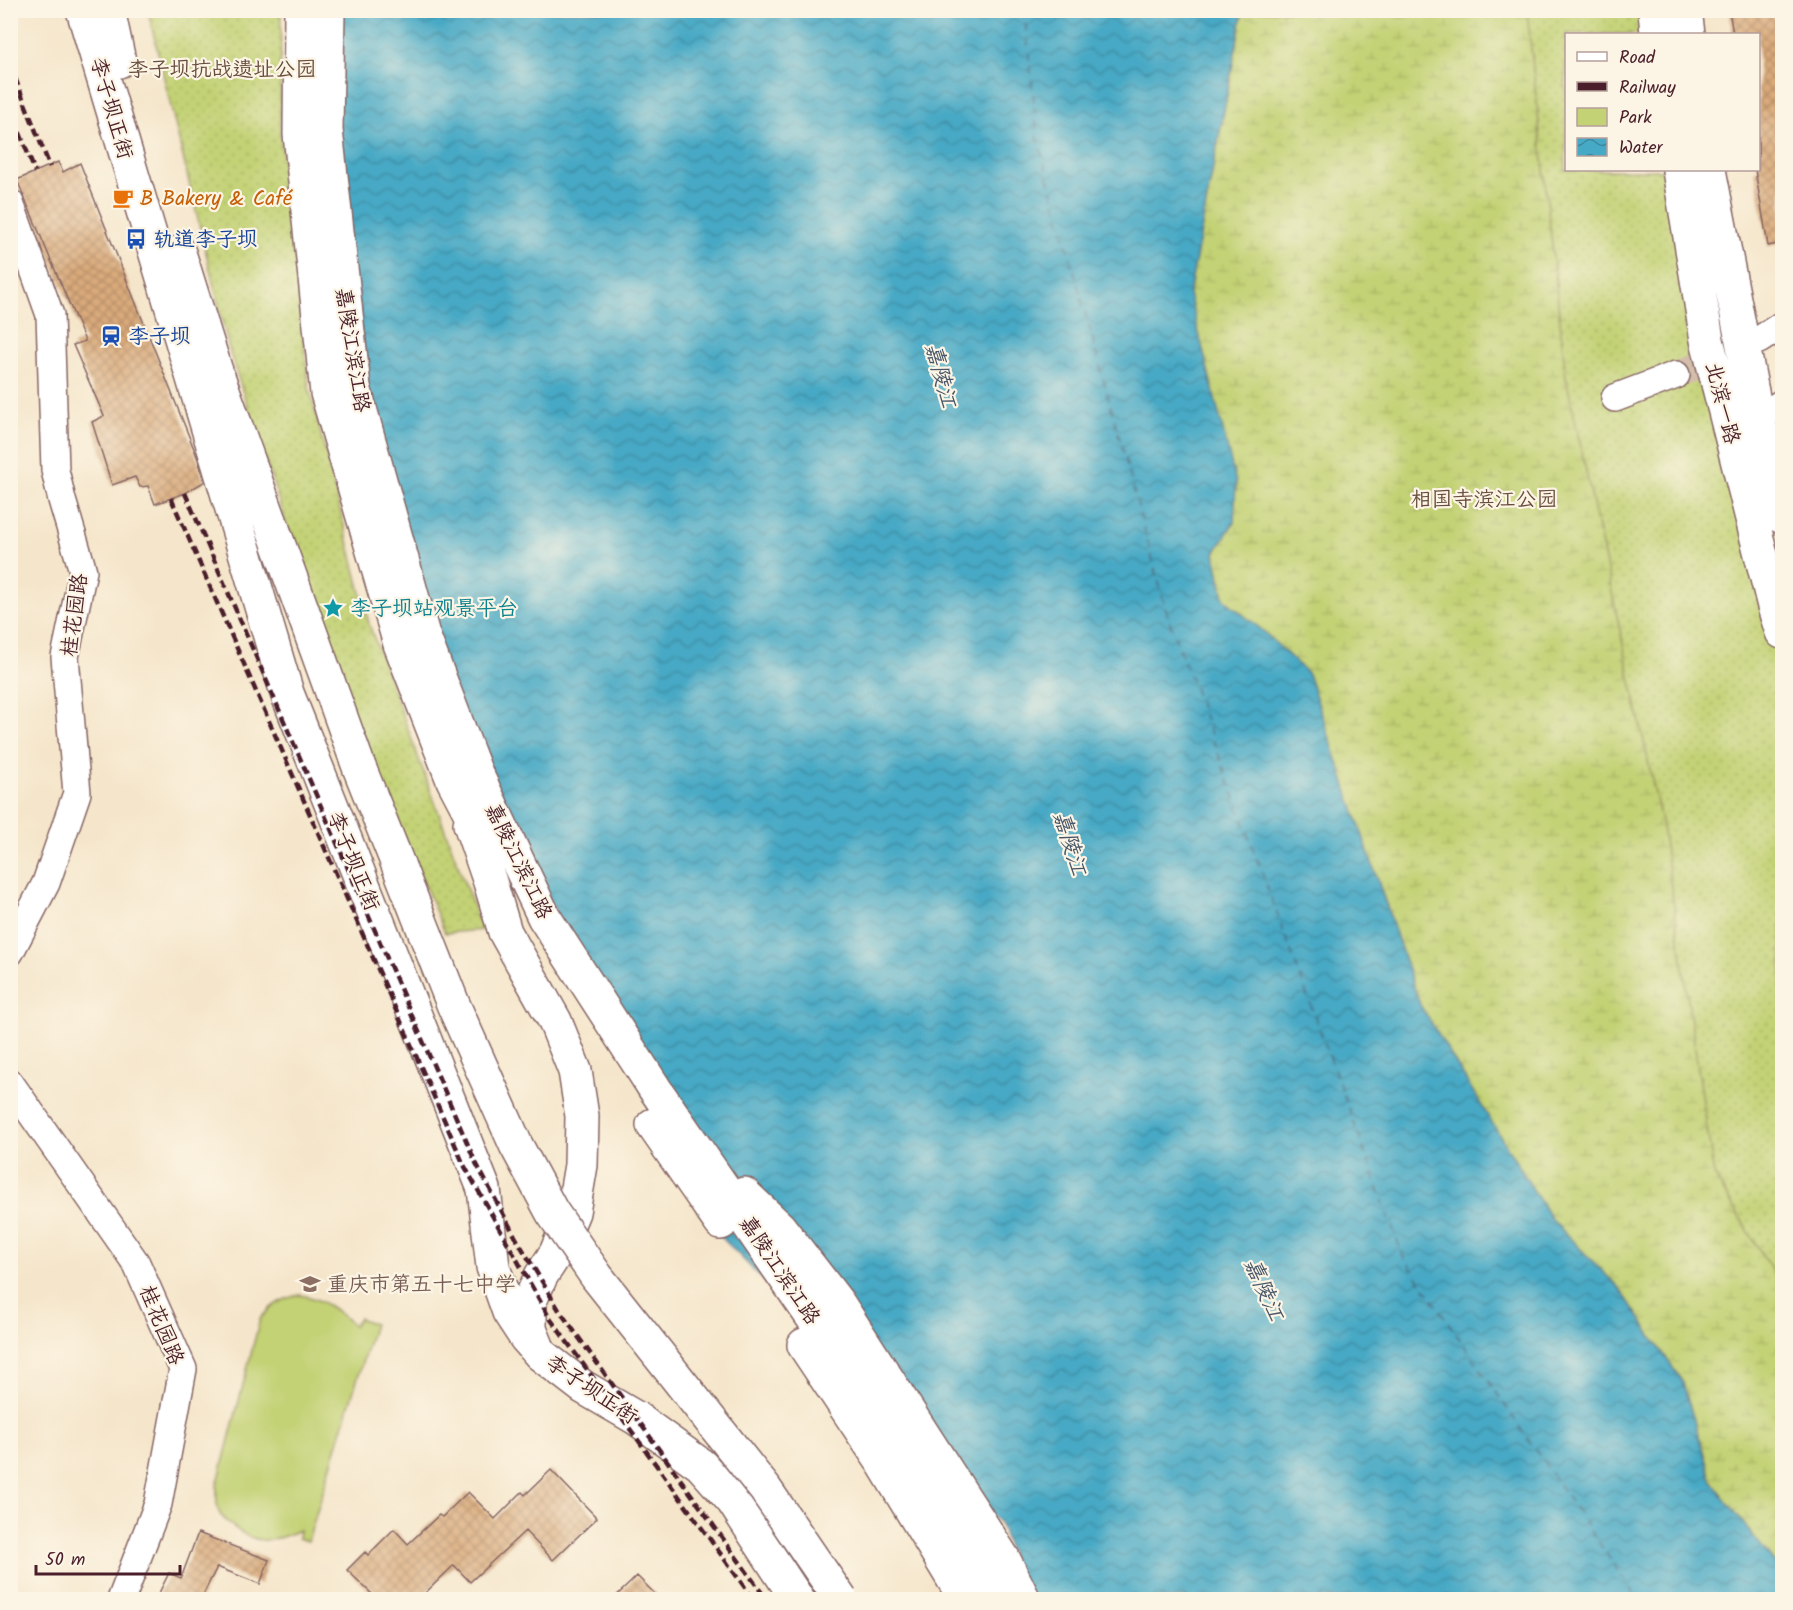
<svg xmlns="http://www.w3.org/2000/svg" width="1793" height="1610" font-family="Kalam,'LXGW WenKai TC',sans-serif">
<defs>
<pattern id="green-dots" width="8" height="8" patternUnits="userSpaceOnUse" patternTransform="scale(1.5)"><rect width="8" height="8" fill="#c3d274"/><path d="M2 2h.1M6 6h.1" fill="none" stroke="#a9b465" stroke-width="1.8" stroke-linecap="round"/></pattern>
<pattern id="wetland-marsh" width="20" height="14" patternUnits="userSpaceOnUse" patternTransform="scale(1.5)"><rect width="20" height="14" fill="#c3d274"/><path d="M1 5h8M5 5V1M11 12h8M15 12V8" fill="none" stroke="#a9b465"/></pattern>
<pattern id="water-waves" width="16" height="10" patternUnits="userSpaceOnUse" patternTransform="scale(1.5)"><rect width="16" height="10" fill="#46a9c5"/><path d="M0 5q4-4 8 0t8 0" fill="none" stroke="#3c89a0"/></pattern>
<pattern id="building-cross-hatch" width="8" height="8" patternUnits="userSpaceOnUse" patternTransform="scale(1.5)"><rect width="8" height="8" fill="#daab7c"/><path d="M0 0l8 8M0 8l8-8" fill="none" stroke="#b38b66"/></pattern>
</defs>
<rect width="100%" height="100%" fill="#fcf5e5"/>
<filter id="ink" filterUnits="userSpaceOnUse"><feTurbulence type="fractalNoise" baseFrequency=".0167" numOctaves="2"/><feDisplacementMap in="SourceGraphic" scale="12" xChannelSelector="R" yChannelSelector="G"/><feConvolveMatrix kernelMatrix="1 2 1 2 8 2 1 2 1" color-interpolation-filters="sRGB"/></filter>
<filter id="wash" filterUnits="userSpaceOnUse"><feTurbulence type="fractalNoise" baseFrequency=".008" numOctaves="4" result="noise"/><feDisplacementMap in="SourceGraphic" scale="24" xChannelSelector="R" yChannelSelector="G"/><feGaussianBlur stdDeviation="1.35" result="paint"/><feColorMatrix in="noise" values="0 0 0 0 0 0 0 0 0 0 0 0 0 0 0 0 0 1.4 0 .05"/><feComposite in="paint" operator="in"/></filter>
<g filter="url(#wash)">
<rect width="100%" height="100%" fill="#f5e6cb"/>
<path fill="url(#green-dots)" stroke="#867850" stroke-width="1.5" d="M148,11H281L280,133L309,387L369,624L482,930L445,933L341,689L230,353Z
M1247,11H1643L1645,34H1566V170H1667L1767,614L1782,664V1567Z"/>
<path fill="url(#wetland-marsh)" stroke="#867850" stroke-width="1.5" d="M1243,11H1527L1566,378L1662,826L1714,1175L1782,1287V1573L1712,1482L1683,1383L1620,1289L1551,1219L1420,1005L1308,674L1262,630L1224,599L1215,553L1234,522L1189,294Z"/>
<path fill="#c3d274" stroke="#867850" stroke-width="1.5" d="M300,1295C322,1298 338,1311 354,1326L359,1318L374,1324L308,1541L298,1538L299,1530C272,1543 254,1546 230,1524C227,1521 222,1517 220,1514C215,1506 217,1494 217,1486L260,1319C271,1306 282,1298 300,1295Z"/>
<path fill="url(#water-waves)" stroke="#486478" stroke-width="1.5" d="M319,11H1243L1189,294L1236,482L1234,522L1215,553L1224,599L1262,630L1308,674L1420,1005L1551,1219L1620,1289L1683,1383L1712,1482L1782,1573V1599H1026L999,1522L702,1217L372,530Z"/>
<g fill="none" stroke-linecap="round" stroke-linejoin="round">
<path stroke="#485669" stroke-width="1.5" stroke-dasharray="8 6" stroke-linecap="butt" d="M1024,10L1038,139L1169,620L1403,1256L1638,1600"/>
</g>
<g id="blocks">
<path fill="url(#building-cross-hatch)" d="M1729,10H1782V243L1768,246L1755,170H1758V34H1733Z
M58,162L63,172L80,163L198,459L204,482L185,493L155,504L148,486L140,487L135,477L112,485L92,422L104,416L73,345L85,341L17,180Z
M551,1470L597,1518L553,1560L525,1531L470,1582L454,1565L419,1599H377L347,1570L365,1552L368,1555L394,1529L408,1544L439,1515L442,1517L468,1492L495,1519L522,1492L525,1495Z
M198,1533L269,1560L260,1584L217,1567L201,1599H156L169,1573L181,1578Z
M637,1576L660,1599H613L630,1583Z"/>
</g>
</g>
<g filter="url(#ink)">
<use href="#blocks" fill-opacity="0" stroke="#866563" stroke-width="1.5"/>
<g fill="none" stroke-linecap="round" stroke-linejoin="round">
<path stroke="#d3beab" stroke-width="27" stroke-dasharray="27 14" stroke-linecap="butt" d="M1676,375L1730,352"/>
<g stroke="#866563" stroke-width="30">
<path id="minor" d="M10,203L50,315L55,470L62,500L83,571L65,657L77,793L46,883L10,952
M1759,340L1782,325
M1615,398L1676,375
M1758,419L1782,403
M10,1083L136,1263L183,1369L158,1504L121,1600"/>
</g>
<g stroke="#866563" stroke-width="36">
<path id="major" d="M83,10L287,693L484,1189L493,1267L509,1312L526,1338L540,1354L583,1387L636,1418L701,1465L733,1501L798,1600
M108,10L119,61
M301,10L300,134L327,393L400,644L453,780L486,843
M328,10L326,130L354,387L423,635L475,771L544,917L655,1089L904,1450L998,1600
M1655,10L1657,34
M1685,10L1688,34
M1679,170L1707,340L1775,610L1782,632
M1709,170L1753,397L1782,517
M179,253L215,368L359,767L399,867
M470,824L490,882L505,932L555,1021L575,1071L582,1116L581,1165L573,1212L556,1253L541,1276L530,1301V1329L537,1346
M653,1125L721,1223
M744,1194L780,1228L838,1303L1003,1558L1024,1600
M804,1345L883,1463L966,1600"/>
</g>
<use href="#minor" stroke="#fff" stroke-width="27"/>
<use href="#major" stroke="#fff" stroke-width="33"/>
<path stroke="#4a1f2b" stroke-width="4.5" stroke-dasharray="9 4.5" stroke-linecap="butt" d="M10,65L50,167
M10,107L35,172
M185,493L475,1161L516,1238L559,1310L767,1600
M171,498L464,1165L549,1317L754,1600"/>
<g stroke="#866563" stroke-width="36" stroke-linecap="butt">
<path id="major-bridge" d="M399,867L453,1004L516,1145L552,1212L597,1277L765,1489L841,1600"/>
</g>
<use href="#major-bridge" stroke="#fff" stroke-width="33"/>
</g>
</g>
<defs>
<g id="cafe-bare" transform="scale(1.62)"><path d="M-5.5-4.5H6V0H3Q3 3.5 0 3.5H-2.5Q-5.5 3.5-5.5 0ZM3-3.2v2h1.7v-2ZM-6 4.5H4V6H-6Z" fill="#e8710a" stroke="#fcf5e5" stroke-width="2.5" paint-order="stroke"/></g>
<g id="bus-bare" transform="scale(1.62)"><path d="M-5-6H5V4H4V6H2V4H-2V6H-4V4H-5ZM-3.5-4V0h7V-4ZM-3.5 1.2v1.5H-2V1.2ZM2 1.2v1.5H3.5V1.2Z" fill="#1a4fb4" stroke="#fcf5e5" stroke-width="2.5" paint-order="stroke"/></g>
<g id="station-bare" transform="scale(1.62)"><path d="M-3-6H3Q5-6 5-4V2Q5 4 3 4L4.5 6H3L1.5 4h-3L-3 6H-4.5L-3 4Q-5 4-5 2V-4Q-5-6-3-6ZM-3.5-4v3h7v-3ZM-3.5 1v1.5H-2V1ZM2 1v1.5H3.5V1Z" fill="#1a4fb4" stroke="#fcf5e5" stroke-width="2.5" paint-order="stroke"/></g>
<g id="sight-bare" transform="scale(1.62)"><path d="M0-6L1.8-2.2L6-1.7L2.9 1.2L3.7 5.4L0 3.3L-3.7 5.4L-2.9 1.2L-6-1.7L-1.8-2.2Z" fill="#0f9aa8" stroke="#fcf5e5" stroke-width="2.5" paint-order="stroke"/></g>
<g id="school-bare" transform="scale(1.62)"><path d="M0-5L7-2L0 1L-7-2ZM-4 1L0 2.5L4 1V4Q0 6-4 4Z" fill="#8d6e63" stroke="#fcf5e5" stroke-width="2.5" paint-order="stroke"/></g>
</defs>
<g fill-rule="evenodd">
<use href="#cafe-bare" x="123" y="198"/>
<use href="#bus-bare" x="136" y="239"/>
<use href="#station-bare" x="111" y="336"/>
<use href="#sight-bare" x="333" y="608"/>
<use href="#school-bare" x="310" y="1284"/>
</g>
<g text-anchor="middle" stroke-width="4.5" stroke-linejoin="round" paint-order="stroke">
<g font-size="21" fill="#684c3d" stroke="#fcf5e5">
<text x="222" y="76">李子坝抗战遗址公园</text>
<text x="1484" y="506">相国寺滨江公园</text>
</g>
<g font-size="21" fill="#4a1f2b" stroke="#fcf5e5">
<text transform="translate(112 108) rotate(74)" y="7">李子坝正街</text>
<text transform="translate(353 350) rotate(81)" y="7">嘉陵江滨江路</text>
<text transform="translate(1723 403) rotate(76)" y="7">北滨一路</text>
<text transform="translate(74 615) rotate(-82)" y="7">桂花园路</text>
<text transform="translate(354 861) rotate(68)" y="7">李子坝正街</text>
<text transform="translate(519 861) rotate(64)" y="7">嘉陵江滨江路</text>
<text transform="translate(780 1270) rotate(56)" y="7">嘉陵江滨江路</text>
<text transform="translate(162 1325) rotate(68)" y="7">桂花园路</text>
<text transform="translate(592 1389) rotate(34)" y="7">李子坝正街</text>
</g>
<g font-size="21" fill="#c56008" stroke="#fcf5e5" text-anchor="start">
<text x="140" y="205">B Bakery &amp; Café</text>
</g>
<g font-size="21" fill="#164399" stroke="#fcf5e5" text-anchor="start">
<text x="153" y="246">轨道李子坝</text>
<text x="128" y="343">李子坝</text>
</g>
<g font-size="21" fill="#0d838f" stroke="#fcf5e5" text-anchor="start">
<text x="350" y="615">李子坝站观景平台</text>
</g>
<g font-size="21" fill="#785e54" stroke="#fcf5e5" text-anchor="start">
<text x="327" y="1291">重庆市第五十七中学</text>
</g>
<g font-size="22" font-style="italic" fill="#485669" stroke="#fcf5e5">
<text transform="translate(942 375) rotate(75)" y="8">嘉陵江</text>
<text transform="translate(1071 843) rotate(73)" y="8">嘉陵江</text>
<text transform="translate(1265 1289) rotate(66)" y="8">嘉陵江</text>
</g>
</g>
<rect width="1793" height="1610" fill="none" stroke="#fcf5e5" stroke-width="36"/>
<rect x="1565" y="33" width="195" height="138" fill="#fcf5e5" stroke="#b59f9b" stroke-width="1.5"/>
<rect x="1577" y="52" width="30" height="9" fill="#ffffff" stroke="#b59f9b" stroke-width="1.5"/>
<text x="1619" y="63" font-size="18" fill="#4a1f2b">Road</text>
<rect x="1577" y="82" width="30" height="9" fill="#4a1f2b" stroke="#b59f9b" stroke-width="1.5"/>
<text x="1619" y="93" font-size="18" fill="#4a1f2b">Railway</text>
<rect x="1577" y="108" width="30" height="18" fill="#c3d274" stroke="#b59f9b" stroke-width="1.5"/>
<text x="1619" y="123" font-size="18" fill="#4a1f2b">Park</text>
<rect x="1577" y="138" width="30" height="18" fill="url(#water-waves)" stroke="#b59f9b" stroke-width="1.5"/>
<text x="1619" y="153" font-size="18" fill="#4a1f2b">Water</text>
<path d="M36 1565v9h144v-9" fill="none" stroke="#4a1f2b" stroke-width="3"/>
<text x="45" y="1565" font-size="18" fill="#4a1f2b" stroke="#fcf5e5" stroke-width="4.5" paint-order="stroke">50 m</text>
</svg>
